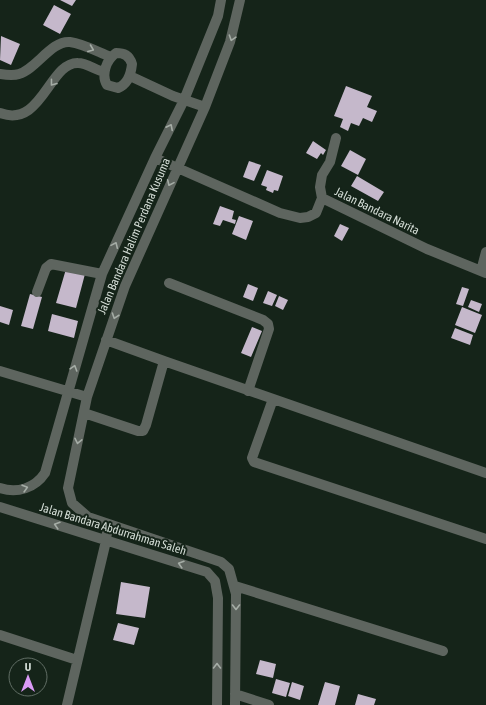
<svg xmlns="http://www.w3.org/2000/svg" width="486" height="705" font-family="'Asap Condensed',sans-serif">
<rect width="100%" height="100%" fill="#152419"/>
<path fill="#c5b8cb" d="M60,0H76L72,6Z
M54,5L71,14L60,34L43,25Z
M1,36L20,44L11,65L0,60Z
M346,86L372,96L367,107L377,111L372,122L363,118L359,126L351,123L348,131L340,127L343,119L334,116Z
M313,141L326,150L323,155L321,153L317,159L306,153Z
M350,150L366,159L358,175L341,166Z
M249,161L261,165L254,181L243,177Z
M267,170L283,176L278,191L274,190L273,193L266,190L267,187L261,185Z
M357,176L384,192L378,201L351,186Z
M220,206L234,211L232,219L236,220L235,224L223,220L220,226L213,224Z
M239,216L253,221L246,240L232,234Z
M340,224L349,228L342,241L334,236Z
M66,269L85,274L76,308L56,303Z
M248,284L258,288L253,301L243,297Z
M462,287L469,289L463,306L456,304Z
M268,291L277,295L272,306L263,303Z
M30,294L42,297L33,329L21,326Z
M279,296L288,300L283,310L275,306Z
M471,300L482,304L479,312L468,307Z
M0,306L13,310L9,325L0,322Z
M462,307L482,315L475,333L455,325Z
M52,314L78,321L74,338L48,331Z
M252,327L262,331L251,357L241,353Z
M455,328L473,335L470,345L451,338Z
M121,582L150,587L145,618L116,614Z
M118,623L139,628L134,645L113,640Z
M260,660L276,664L273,678L256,674Z
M276,679L290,683L286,697L272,693Z
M292,682L304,686L300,700L288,696Z
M325,682L340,686L335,705H318Z
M358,694L376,699L374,705H355Z"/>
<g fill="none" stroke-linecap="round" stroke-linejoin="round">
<path stroke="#5e655f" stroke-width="10" d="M116,53C124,53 129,55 132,64C131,74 128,84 118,88L107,85C101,75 106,60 116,53Z
M0,74C6,75 13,76 19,74C36,69 52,40 70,42C84,44 98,52 111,57
M130,76L173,96L205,107
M0,113C42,129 49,62 78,63C86,63 96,70 104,72
M155,158L280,213L300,218L308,217L316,213L322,198L320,187L322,175L330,162L336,138
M322,198L427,249L486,273
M481,271L486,252
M169,283L263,320L268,324L269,329L248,391
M37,292L46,268L51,264L102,274
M164,361L486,473
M0,371L87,397
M273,399L252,458L254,462L486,539
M84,413L138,431H143L146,425L164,361L106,340
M0,488C17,494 35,488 45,473L102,274L155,158L184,100L218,16L221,0
M0,507L207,572L215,581
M229,569L221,562L88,517L72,503L68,488L87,397L125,286L205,107L230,42L240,0
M229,569L236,594L235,705
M215,581L218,598L217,705
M235,586L443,651
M0,635L77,660
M235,694L269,705
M67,705L106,541L108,524"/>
</g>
<defs><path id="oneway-chevron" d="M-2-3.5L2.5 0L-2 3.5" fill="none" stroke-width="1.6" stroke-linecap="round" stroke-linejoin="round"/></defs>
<g stroke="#a5ada6">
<use href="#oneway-chevron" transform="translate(232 38) rotate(108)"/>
<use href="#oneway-chevron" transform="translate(91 49) rotate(22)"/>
<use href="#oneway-chevron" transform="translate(53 83) rotate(128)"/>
<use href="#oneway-chevron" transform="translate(170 127) rotate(-63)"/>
<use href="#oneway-chevron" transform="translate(170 183) rotate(114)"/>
<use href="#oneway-chevron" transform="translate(115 245) rotate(-66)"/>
<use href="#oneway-chevron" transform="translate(115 316) rotate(109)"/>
<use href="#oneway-chevron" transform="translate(74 368) rotate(-73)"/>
<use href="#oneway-chevron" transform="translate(78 441) rotate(102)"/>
<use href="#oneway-chevron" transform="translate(25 488) rotate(-16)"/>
<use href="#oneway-chevron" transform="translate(57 525) rotate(-163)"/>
<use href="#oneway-chevron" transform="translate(181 564) rotate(-163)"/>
<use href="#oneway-chevron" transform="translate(236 607) rotate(90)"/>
<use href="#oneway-chevron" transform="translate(217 666) rotate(-90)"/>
</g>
<g text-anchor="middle" stroke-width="4" stroke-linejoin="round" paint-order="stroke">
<g font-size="12" fill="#d4ddd6" stroke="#152419">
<text transform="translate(377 211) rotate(26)" y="4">Jalan Bandara Narita</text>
<text transform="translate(134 236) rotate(-67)" y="4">Jalan Bandara Halim Perdana Kusuma</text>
<text transform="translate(113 529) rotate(17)" y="4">Jalan Bandara Abdurrahman Saleh</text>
</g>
</g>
<g transform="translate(28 677)"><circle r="19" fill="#152419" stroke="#616e65"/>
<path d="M0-3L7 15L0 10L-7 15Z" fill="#da9af6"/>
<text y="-6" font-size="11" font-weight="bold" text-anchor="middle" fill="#d4ddd6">U</text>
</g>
</svg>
